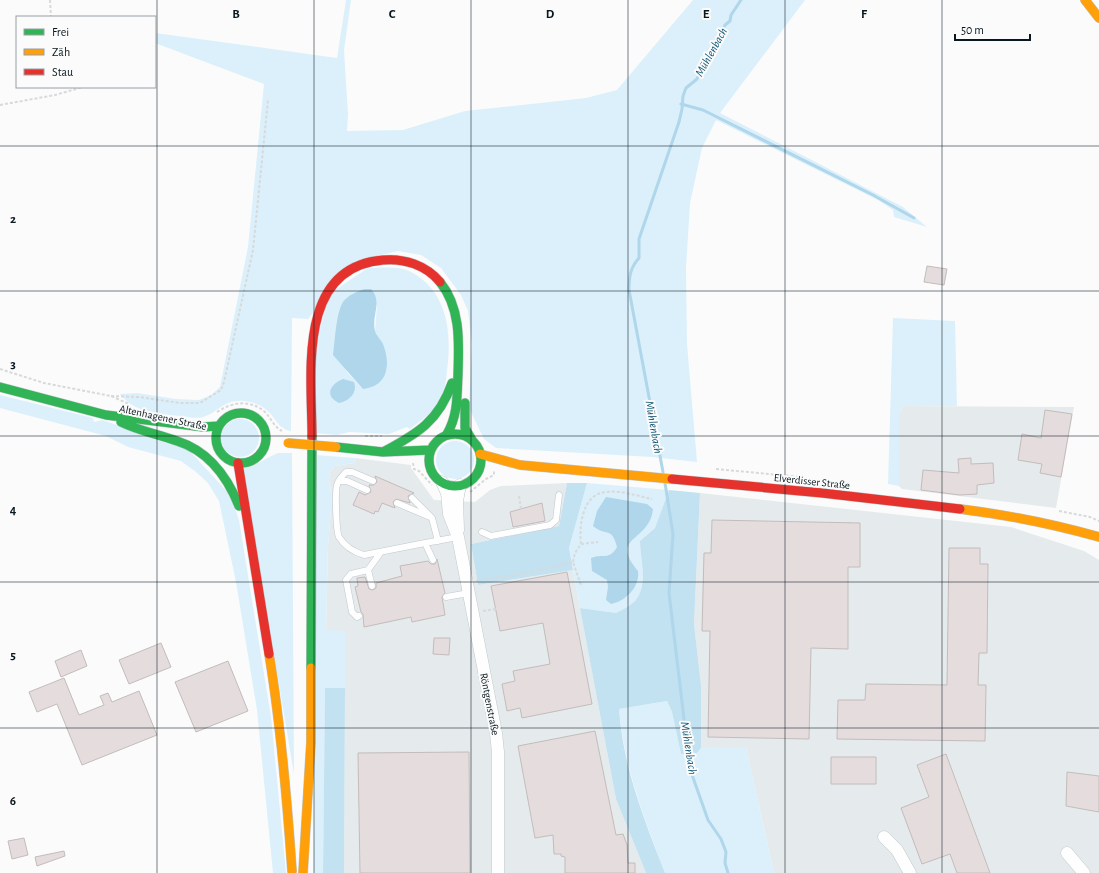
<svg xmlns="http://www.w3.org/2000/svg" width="1099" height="873" font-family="'Alegreya Sans',sans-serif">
<rect width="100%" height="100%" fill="#fbfbfb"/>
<path fill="#e5eaed" d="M903,406L1074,407L1056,508L902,489L899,486V414Z
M355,458L411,465V468L434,500L475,502L490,490L501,486L567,483L559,526L471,544L478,585L573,570L616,799L646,873H344L345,631H326L328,546L332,496L329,480L330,472L335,466L354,463Z
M700,493L1011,527L1084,551L1099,560V873H774L746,748H701V685L694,624Z"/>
<path fill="#dbf0fb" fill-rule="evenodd" d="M346,0H351L344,50L348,114L347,131L403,130L465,111L586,98L617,90L693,0H805L720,113L903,207L927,227L894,217L893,210L878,200L716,120L702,148L690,203L686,268L687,344L697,462L652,457L496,448L484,439L469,408L472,344L468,311L461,295L441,268L421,255L398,251L355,261L308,319L292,318L291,431C277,429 275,415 264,408C259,404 251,402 244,401C224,399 219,412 203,417C196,419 188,417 181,416C160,414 134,413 120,394L137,393L176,399L199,400L211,395L220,387L248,247L264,84L155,43V33L337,58Z
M368,268C382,268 400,265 413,273C448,293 452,334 447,370C446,382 444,398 436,407C429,416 418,422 410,429L407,427L389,434L349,432L337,435L315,433L314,354L329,294ZM377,306L375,332L383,346L387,369L363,389L347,372L335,341L340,308Z
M893,318L955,321L957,406H903L899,414V486L888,484Z
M0,395L93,418L94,422L102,420L188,449L231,496L239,520L271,717L286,873H273L257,710L236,582L219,501L208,483L196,472L181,461L128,447L106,436L0,408Z
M221 438a19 19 0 1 1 38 0a19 19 0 1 1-38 0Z
M436 460a19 19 0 1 1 38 0a19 19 0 1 1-38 0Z
M278,453H292L294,774L243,468C257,466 265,458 278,453Z
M315,455L355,458L354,463L335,466L330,472L329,480L332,496L328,546L326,630L345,631V688H325L323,873H314Z
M587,483L669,490L655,528L640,541C640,561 649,584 635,601C630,606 622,610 616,613L580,608L569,548Z
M667,701L672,712L681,754L697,753L701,748H746L774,873H665C644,819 624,766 619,709Z"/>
<path fill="#c2e1f1" d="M567,483H587L569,548L573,570L478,585L471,544L559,526Z
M669,490L700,493L694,624L701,685V748L697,753L681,754L672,712L667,701L619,709C623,766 644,820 665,873H646L616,799L580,608L616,613C622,610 630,606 635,601C649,584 640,560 640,541L655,528Z
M325,688H345L344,873H323Z"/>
<path fill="#afd6ea" d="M364,289H371C383,302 371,316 375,331C376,335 381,340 383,344C391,365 388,386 363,389L333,355C335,341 336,313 343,302C348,295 357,292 364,289Z
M343,379L354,382C358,393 349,401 339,403C324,396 330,384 343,379Z
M606,497L647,504L653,509C650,542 608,536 638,571C640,587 626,601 611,604L606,600L608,587L607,580L592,571L591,558C603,553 609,561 617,547C612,526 606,537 593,526L597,511Z"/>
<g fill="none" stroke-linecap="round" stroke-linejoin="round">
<path stroke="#afd6ea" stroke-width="3" d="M681,104L703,110L873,195L914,218
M663,472L629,290C629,277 630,268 639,258V239L679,122L682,109L683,96L686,88L697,79L707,56L718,41L725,25L730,21L731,15L741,0
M665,483L673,534L669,593L690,769L708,820L721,839L726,852L725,863L728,873"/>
</g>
<path fill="#e5dddd" stroke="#c3bcbb" d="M927,266L947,269L944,285L924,282Z
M1045,410L1072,414L1061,477L1040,473L1042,464L1018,460L1022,434L1041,438Z
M971,458V464L993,463L994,483L977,485V494L960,495L921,490L923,470L959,473L958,459Z
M375,476L414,493L408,496L410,503L396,499L393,502L395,508L382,503L378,512L375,511L374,514L353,505L359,492L365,495L371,492L369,485H374L377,482Z
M542,503L545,521L513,527L510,512Z
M712,520L860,523V567H848V649L811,648L809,739L708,737L710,631H702L704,553H711Z
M949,548H980V564H988L987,653H979L978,685H986L985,741L837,739L838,700H865L866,684L947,685Z
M437,559L445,593L442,597L445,615L412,622L411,617L364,627L363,614L361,612L355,587L358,586L357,578L365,577L369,589L373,590L376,588V583L402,576L400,566L428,561L431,564H435Z
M567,572L592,704L522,718L520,708L507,711L502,684L515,681L513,671L550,664L543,623L500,631L491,586Z
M434,638H450L449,655L433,654Z
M161,643L171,667L129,684L119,660Z
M81,650L87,666L61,677L55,661Z
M228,661L248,711L196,732L175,682Z
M64,678L79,715L104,705L100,696L108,693L112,702L139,691L157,735L82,765L57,704L37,712L29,692Z
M595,731L616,835L623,834L627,845L628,863H635V873H565V857L561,856V854H554L553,835L535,838L518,746Z
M469,752L470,873H360L358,753Z
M946,754L979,843L990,873H957L950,854L922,864L901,808L929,797L917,765Z
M831,757H876V784H831Z
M1067,772L1099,776V812L1066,806Z
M24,838L28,855L12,859L8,841Z
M64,851L65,856L37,866L35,857Z"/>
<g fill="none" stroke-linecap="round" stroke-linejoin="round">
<g stroke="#c1c8cc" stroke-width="7">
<path id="lane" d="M339,481H347L367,490
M373,481L352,472H346C342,476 338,480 337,485C335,492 336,531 339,537C345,547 354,552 364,555L425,543
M412,498L432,518L438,541
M397,503L430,517
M482,532L491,536L550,525L556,520L559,495
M433,560L425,543L458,537
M368,570L372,586
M446,597L469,593
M359,616L357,617L352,612L346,580L351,574L368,570L381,552"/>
</g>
<g stroke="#c1c8cc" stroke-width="13">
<path id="street" d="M442,482L447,493L449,514L458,537L496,733L498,752V873
M458,530L457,501L460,485
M884,837L897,850L910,873
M1067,853L1084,873"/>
</g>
<g stroke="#c1c8cc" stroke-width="10">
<path id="fast" d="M440,282C461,308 459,342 458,374C457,396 458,415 447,434
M0,387L106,415L203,427L218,426
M465,403V428L472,440
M216 438a25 25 0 1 1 50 0a25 25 0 1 1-50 0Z
M121,422C139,431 158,434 177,441C209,451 227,476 239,506
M429 460a26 26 0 1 1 52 0a26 26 0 1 1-52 0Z
M336,447L383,452L430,450
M383,452C417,434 439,421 452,383
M311,668L312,436"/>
</g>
<g stroke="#c1c8cc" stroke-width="10">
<path id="slow" d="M1085,0L1099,18
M480,454L520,465L672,479
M960,509C1008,515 1053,524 1099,537
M269,654C281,726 287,798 292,871
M303,873L311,742V668"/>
</g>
<g stroke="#c1c8cc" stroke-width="10">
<path id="jam" d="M312,436C312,375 296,267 383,260C404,258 426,265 440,282
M238,463L269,654
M672,479L822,493L960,509"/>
</g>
<path stroke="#d8d9da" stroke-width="2" stroke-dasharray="3 2" stroke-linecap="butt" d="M50,0L51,17
M0,105L55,95L83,87
M0,369L44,383L111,396L129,404
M111,396L139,397L180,403H200L221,390L224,382L253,250L268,100
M217,412C232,402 250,399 265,412C271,418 274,427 282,431
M365,436H382
M413,463L414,469L419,471L432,485
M716,469L801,477
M470,492L486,479L494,475V471
M519,496L521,509
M1059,511L1090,517L1099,521
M581,544C579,526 582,494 606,492C620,490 638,496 652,499
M573,562L575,553L581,544L598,542
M476,581L532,572L573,562L581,585
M483,611L496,609"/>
<use href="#lane" stroke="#fefefe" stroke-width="6"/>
<use href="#street" stroke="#fefefe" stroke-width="12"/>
<use href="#fast" stroke="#30b455" stroke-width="9"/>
<use href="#slow" stroke="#ff9f0a" stroke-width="9"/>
<use href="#jam" stroke="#e5322d" stroke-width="9"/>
<g stroke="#c1c8cc" stroke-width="10" stroke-linecap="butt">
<path id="slow-bridge" d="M288,443L336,447"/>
</g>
<use href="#slow-bridge" stroke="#ff9f0a" stroke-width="9"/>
</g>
<path fill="none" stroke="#09171e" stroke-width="1" stroke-opacity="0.55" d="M157,0V873M314,0V873M471,0V873M628,0V873M785,0V873M942,0V873M0,146H1099M0,291H1099M0,436H1099M0,582H1099M0,728H1099"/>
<g text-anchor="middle" stroke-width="4" stroke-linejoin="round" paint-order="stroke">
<g font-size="11" fill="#09171e" stroke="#fbfbfb">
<text transform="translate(163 417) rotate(12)" y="4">Altenhagener Straße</text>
<text transform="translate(812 481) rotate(6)" y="4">Elverdisser Straße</text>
<text transform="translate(490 704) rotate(79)" y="4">Röntgenstraße</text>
</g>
<g font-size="12" font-style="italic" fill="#145976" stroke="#fbfbfb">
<text transform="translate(711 52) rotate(-61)" y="4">Mühlenbach</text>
<text transform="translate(654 427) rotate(80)" y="4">Mühlenbach</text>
<text transform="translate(689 748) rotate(81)" y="4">Mühlenbach</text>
</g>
</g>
<g font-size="13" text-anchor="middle" font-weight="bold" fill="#09171e" stroke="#fbfbfb" stroke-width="4" stroke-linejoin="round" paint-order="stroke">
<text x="236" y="18">B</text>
<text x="392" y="18">C</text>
<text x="550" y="18">D</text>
<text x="706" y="18">E</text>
<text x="864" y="18">F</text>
<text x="13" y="223">2</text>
<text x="13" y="368">3</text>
<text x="13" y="514">4</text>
<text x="13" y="659">5</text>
<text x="13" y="805">6</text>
</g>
<rect x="16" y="16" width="140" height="72" fill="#fbfbfb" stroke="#9aa0a3"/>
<rect x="24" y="29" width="20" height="6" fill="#30b455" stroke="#9aa0a3"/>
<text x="52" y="36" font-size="12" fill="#09171e">Frei</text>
<rect x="24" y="49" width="20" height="6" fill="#ff9f0a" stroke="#9aa0a3"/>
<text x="52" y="56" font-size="12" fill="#09171e">Zäh</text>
<rect x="24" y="69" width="20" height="6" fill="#e5322d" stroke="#9aa0a3"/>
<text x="52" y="76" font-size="12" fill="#09171e">Stau</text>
<path d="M955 34v6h75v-6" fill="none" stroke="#09171e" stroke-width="2"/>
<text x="961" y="34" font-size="12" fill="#09171e" stroke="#fbfbfb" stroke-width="3" paint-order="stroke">50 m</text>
</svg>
